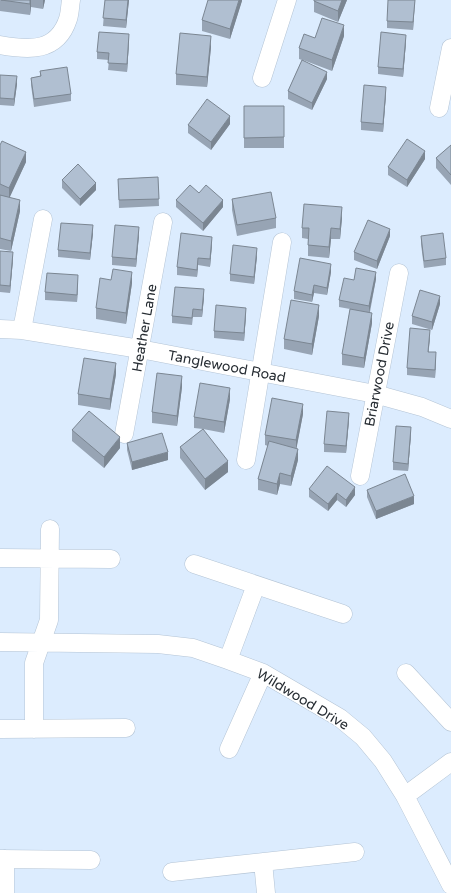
<svg xmlns="http://www.w3.org/2000/svg" width="451" height="893" font-family="'Varela Round',sans-serif">
<rect width="100%" height="100%" fill="#dcecfe"/>
<g fill="none" stroke-linecap="round" stroke-linejoin="round">
<g stroke="#b4c4d5" stroke-width="19">
<path id="minor" d="M0,45C28,50 57,53 68,19C70,13 70,6 71,0
M262,78L287,0
M439,108L451,48
M0,329L22,330L140,349L375,394L422,407L451,419
M22,330L43,219
M124,434L163,222
M246,460L282,242
M360,476L399,273
M0,558L111,559
M194,564L343,614
M0,642L158,644L193,648L228,660L263,673L340,718L363,737L383,761L405,796L451,885
M228,660L256,585
M406,673L451,722
M0,729L126,728
M34,729V663L49,620L50,529
M229,749L263,673
M405,796L451,762
M0,859L91,860
M263,862L266,893
M172,872L355,852
M5,893V859"/>
</g>
<use href="#minor" stroke="#fff" stroke-width="18"/>
</g>
<path fill="#97a4b4" d="M0,0H45L43,9L31,7L30,15L0,11Z
M105,0H129L126,28L103,26Z
M242,0L230,39L202,31V20Z
M314,0H347L338,22L314,12Z
M415,0L413,30L387,28V21Z
M344,36L332,71L303,60L327,79L312,110L288,99V91L302,60L299,59V48L315,38Z
M129,42L127,72L108,70L109,60L97,59V52Z
M406,42L403,77L378,74V67Z
M211,47L207,87L176,85V74Z
M40,71L71,94V101L34,107L31,85V78L40,76Z
M0,75L17,84L14,106L0,105Z
M386,94L383,132L361,130V122Z
M244,106H284V148H244Z
M230,124L211,150L188,133V125Z
M0,145L26,162L9,197L20,211L11,251L0,249V195L3,196L0,195Z
M451,145V185L436,168V158Z
M425,159L407,187L388,175V167Z
M158,177L159,206L119,208L118,179Z
M62,180L96,190L80,206L62,188Z
M232,199L276,218V228L237,236L232,210Z
M176,200L223,207L203,231L176,207Z
M342,218L340,239H331L329,258L308,256V239L302,238V228Z
M93,233L90,260L58,257V250Z
M139,235L136,267L112,265V257Z
M390,236L377,269L354,260V252Z
M421,236L446,258V265L424,268L421,244Z
M212,244L210,267L198,265L197,277L177,275V267Z
M0,251L13,259L10,293L0,292Z
M257,256L254,284L230,281V274Z
M331,272L327,295L314,293L312,302L294,299V291Z
M376,279L370,312L372,323L364,368L342,365V354L350,309L339,307V300L354,280Z
M111,280L132,283L126,324L96,319V308Z
M78,283L77,302L45,300V292Z
M204,297L202,317H193L192,325L172,323V316Z
M440,304L432,330L412,324V316Z
M246,315L244,341L214,338V331Z
M319,316L312,355L284,349V339Z
M430,337L428,352L436,360L435,378L407,375V368Z
M116,374L110,410L78,405V394Z
M182,387L177,426L152,423V412Z
M230,399L224,433L203,429L228,472L205,490L180,458V447L203,429L194,428V417Z
M303,414L296,449L298,460L291,486L280,484L277,495L258,490V479L268,446L265,445V435Z
M349,420L346,453L324,452V444Z
M72,430L120,448L104,468L72,441Z
M411,434L408,471L393,470V462Z
M127,443L168,460L132,470L127,450Z
M309,489L355,495L346,507L337,500L328,511L309,497Z
M367,490L414,504L376,519L367,497Z"/>
<path fill="#7b8692" d="M30,0H31V7L30,15Z
M43,0H45L43,9Z
M128,0H129L126,28V20Z
M239,0H242V1L230,39V29Z
M342,0H347L338,22V11Z
M415,0L413,30V22Z
M344,25V36L332,71V60Z
M129,34V42L127,72V64Z
M406,35V42L403,77V69Z
M211,36V47L207,87V77Z
M327,72V79L312,110V103Z
M17,76V84L14,106V99Z
M386,87V94L383,132V124Z
M230,116V124L211,150V142Z
M425,151V159L407,187V180Z
M26,152V162L9,199V188Z
M96,183V190L80,206V199Z
M20,200V211L11,251V241Z
M223,200V207L203,231V223Z
M342,207V218L340,239V229Z
M93,225V233L90,260V253Z
M139,227V235L136,267V259Z
M331,228V239L329,258V247Z
M390,229V236L377,269V261Z
M212,237V244L210,267V259Z
M257,248V256L254,284V277Z
M13,252V259L10,293V286Z
M198,258V265L197,277V270Z
M331,264V272L327,295V288Z
M132,272V283L126,324V313Z
M376,272V279L369,313V306Z
M78,275V283L77,302V295Z
M314,285V293L312,302V295Z
M204,289V297L202,317V310Z
M440,296V304L432,330V322Z
M319,305V316L312,355V344Z
M246,308V315L244,341V333Z
M372,313V323L364,368V358Z
M430,330V337L428,359V352Z
M436,352V360L435,378V370Z
M116,363V374L110,410V399Z
M182,376V387L177,426V416Z
M230,388V399L224,433V422Z
M303,404V414L296,451V440Z
M349,413V420L346,453V446Z
M411,427V434L408,471V464Z
M120,437V448L104,468V457Z
M298,449V460L291,486V476Z
M168,452V460L132,470V462Z
M228,461V472L205,490V479Z
M280,473V484L277,495V484Z
M355,487V495L346,507V500Z
M337,493V500L328,511V504Z
M414,496V504L376,519V511Z"/>
<path fill="#b0bfd1" stroke="#7b8692" d="M1,0H30V4Z
M105,0H128L126,20L103,18Z
M208,0H239L230,29L202,20Z
M314,0H342L338,11L314,1Z
M388,0H415L413,22L387,21Z
M322,18L344,25L332,60L299,48L304,34L315,38Z
M99,32L129,34L127,64L108,63L109,53L97,52Z
M381,32L406,35L403,69L378,67Z
M180,33L211,36L207,77L176,74Z
M302,60L327,72L312,103L288,91Z
M67,67L71,94L34,99L31,78L41,76L40,71Z
M0,75L17,76L14,99L0,98Z
M364,85L386,87L383,124L361,122Z
M207,99L230,116L211,142L188,125Z
M244,106H284V137L244,138Z
M407,139L425,151L407,180L388,167Z
M2,141L26,152L9,188L0,184V145Z
M451,145V175L436,158Z
M78,164L96,183L80,199L62,180Z
M158,177L159,199L119,200L118,179Z
M190,185L199,193L206,185L223,200L203,223L176,200Z
M271,192L276,218L237,225L232,199Z
M0,195L20,200L11,241L0,238Z
M304,204L342,207L340,229L331,228L329,247L308,245L309,228H302Z
M368,220L390,229L377,261L354,252Z
M61,223L93,225L90,253L58,250Z
M115,225L139,227L136,259L112,257Z
M181,233L212,237L210,259L198,258L197,270L177,267Z
M443,233L446,258L424,261L421,236Z
M233,245L257,248L254,277L230,274Z
M0,251L13,252L10,286L0,285Z
M300,258L331,264L327,288L314,285L312,295L294,291Z
M356,268L376,272L369,306L339,300L344,278L354,280Z
M113,269L132,272L126,313L96,308L100,278L111,280Z
M47,273L78,275L77,295L45,292Z
M175,287L204,289L202,310L193,309L192,318L172,316Z
M420,290L440,296L432,322L412,316Z
M291,300L319,305L312,344L284,339Z
M216,305L246,308L244,333L214,331Z
M350,309L372,313L364,358L342,354Z
M410,328L430,330L428,352H436L435,370L407,368Z
M84,358L116,363L110,399L78,394Z
M157,373L182,376L177,416L152,412Z
M200,383L230,388L224,422L194,417Z
M272,398L303,404L296,440L265,435Z
M89,411L120,437L104,457L72,430Z
M327,411L349,413L346,446L324,444Z
M396,426L411,427L408,464L393,462Z
M203,429L228,461L205,479L180,447Z
M162,433L168,452L132,462L127,443Z
M269,441L298,449L291,476L280,473L277,484L258,479Z
M327,466L355,487L346,500L337,493L328,504L309,489Z
M405,474L414,496L376,511L367,490Z"/>
<g text-anchor="middle" stroke-width="3" stroke-linejoin="round" paint-order="stroke">
<g font-size="14" fill="#272d33" stroke="#fff">
<text transform="translate(144 328) rotate(-80)" y="5">Heather Lane</text>
<text transform="translate(227 366) rotate(11)" y="5">Tanglewood Road</text>
<text transform="translate(379 374) rotate(-79)" y="5">Briarwood Drive</text>
<text transform="translate(303 699) rotate(31)" y="5">Wildwood Drive</text>
</g>
</g>
</svg>
